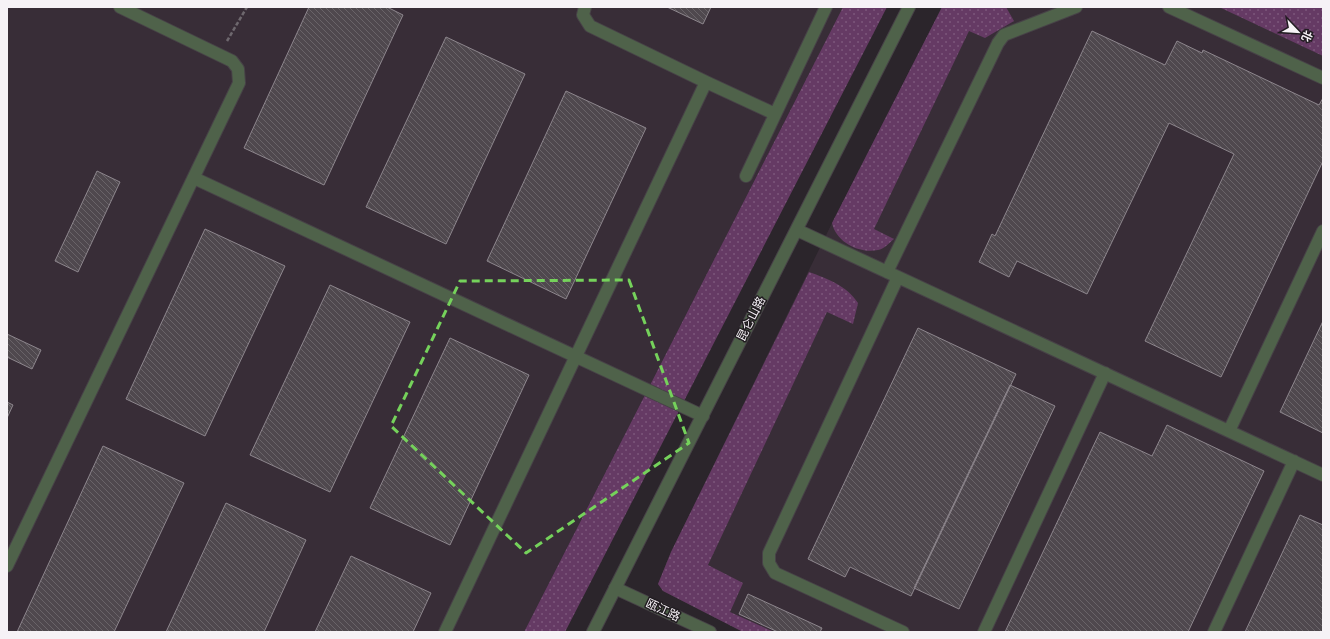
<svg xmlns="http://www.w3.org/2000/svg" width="1330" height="639" font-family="Montserrat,'Noto Sans SC',sans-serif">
<defs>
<pattern id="grass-dots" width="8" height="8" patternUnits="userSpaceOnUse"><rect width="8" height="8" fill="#653a64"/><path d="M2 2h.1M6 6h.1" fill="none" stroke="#7c577b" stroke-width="1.8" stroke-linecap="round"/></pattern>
<pattern id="building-back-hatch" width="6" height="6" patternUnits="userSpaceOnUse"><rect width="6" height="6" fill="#4f484e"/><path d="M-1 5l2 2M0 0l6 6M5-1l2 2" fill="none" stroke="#696368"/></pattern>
</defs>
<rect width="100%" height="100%" fill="#2b252b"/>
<path fill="#382d37" d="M7,7H843L524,632H7Z
M942,7H1323V632H743L663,591L658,584L671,552L832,223Z"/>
<path fill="url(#grass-dots)" d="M843,7H887L565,632H524Z
M942,7H1006L1014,21L985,38L969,31L874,229L894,239C889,243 884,249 878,250C859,254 836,242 832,223Z
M1219,7H1323V56Z
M809,272C828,279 846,285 858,303L853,324L827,312L708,565L743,583L730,612L774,632H743L663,591L658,584L671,552Z"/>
<path fill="url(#building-back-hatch)" stroke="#8d868d" d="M309,7H387L403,15L324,185L244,148Z
M667,7H711L703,24Z
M1092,31L1165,65L1177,41L1202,53L1203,50L1319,105L1323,98V161L1221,377L1145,341L1234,154L1169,123L1087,294L1017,261L1009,277L979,262L992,234L995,236Z
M446,37L525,74L446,244L366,207Z
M566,91L646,128L566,299L487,261Z
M97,171L120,182L78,272L55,261Z
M205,229L285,266L205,436L126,399Z
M330,285L410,322L330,492L250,455Z
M1323,321V433L1280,412Z
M918,328L1016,374L911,596L850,567L845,577L808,559Z
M7,334L41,350L32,369L7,357Z
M450,338L529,375L450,545L370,508Z
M1010,385L1055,406L959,609L914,588Z
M7,402L13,405L7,418Z
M1167,425L1264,471L1188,632H1005L1100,432L1152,456Z
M103,446L184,483L114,632H17Z
M226,503L306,540L264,632H166Z
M1300,515L1323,525V632H1245Z
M351,556L431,593L413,632H315Z
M748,594L822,628L820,632H778L739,614Z"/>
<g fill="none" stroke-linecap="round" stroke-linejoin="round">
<g stroke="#474247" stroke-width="14">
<path id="service" d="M1169,7L1323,78
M706,82L775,114
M746,176L826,7
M194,178L703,416
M797,230L1323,475
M887,272L998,43L1004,35L1076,7
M898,277L769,553V563L775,573L903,632
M1229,431L1323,231
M7,566L239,83L238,69L232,61L120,7
M445,632L706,82L590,26L583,15L585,7
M984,632L1105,373
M1214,632L1294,461"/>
</g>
<g stroke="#474247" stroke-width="14">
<path id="minor" d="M615,588L710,632"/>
</g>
<g stroke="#474247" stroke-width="14">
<path id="tertiary" d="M593,632L909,7"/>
</g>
<path stroke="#6e686e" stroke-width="2.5" stroke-dasharray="4 2" stroke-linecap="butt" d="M227,41L247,7"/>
<use href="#service" stroke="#4f624a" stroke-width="12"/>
<use href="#minor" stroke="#4f624a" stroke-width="12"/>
<use href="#tertiary" stroke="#4f624a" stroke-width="12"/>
</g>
<path fill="none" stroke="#75d25b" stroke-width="3" stroke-dasharray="8 5" stroke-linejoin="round" d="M629,280L689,443L526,553L391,426L460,281Z"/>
<g text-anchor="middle" stroke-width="3" stroke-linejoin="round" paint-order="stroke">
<g font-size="12" fill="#f6f2f6" stroke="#211c21">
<text transform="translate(751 319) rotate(-63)" y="4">昆仑山路</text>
<text transform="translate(663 610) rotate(25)" y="4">瓯江路</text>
</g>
</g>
<rect width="1330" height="639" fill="none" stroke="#f6f2f6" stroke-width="16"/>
<g transform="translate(1298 32) rotate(115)" stroke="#211c21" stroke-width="3" paint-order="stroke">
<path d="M0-3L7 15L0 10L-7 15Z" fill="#f6f2f6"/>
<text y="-6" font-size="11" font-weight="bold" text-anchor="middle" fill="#f6f2f6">北</text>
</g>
</svg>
